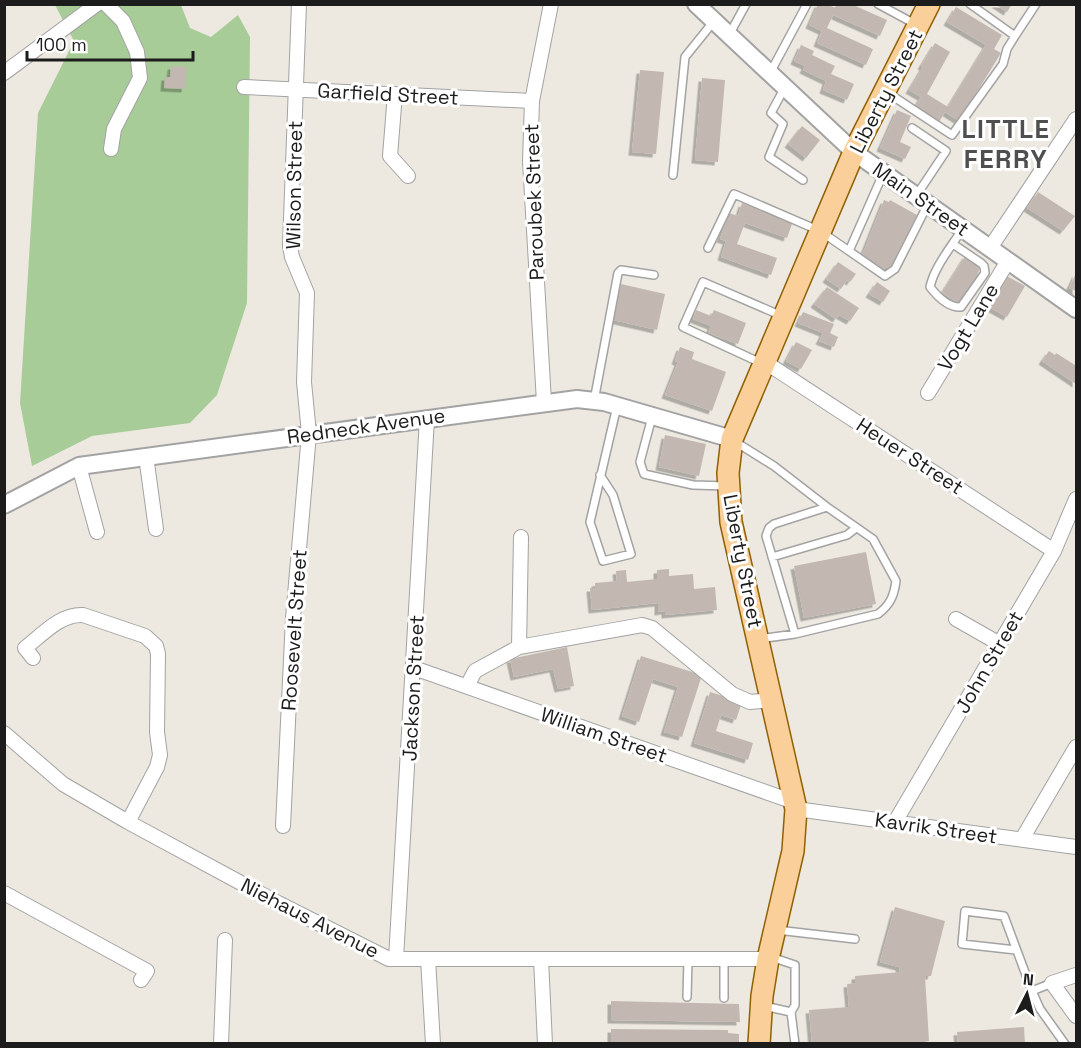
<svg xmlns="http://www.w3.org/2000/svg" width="1081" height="1048" font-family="'Space Grotesk',sans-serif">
<defs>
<filter id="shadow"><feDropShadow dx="-3.5" dy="3.5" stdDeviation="0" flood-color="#0004"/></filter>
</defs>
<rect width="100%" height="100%" fill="#ede9e1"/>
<path fill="#a7cc97" d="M55,5H181L190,28L211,37L238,15L250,37L247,303L217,395L190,423L92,436L32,466L20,403L38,113L74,41Z"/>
<path fill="#c2b8b1" filter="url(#shadow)" d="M818,4H827L835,8L836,4H851L887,20L880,36L833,15L827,28L873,49L866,65L817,43L822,31L809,25Z
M995,4H1012L1007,12Z
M956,7L1002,35L994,49L1001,53L959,121L945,112L939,122L915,107L921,97L909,90L923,67L921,66L935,43L950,52L927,94L948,107L986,45L947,22Z
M801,45L814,51L812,55L835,66L831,74L854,84L847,100L823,90L826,81L803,70L805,66L794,61Z
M171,66L187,67L185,89L164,88L165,77H170Z
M640,70L664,72L656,154L632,152Z
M702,78L725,80L718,162L695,160Z
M897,110L911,116L900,142L911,147L905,159L880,148Z
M802,126L820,140L806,158L788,144Z
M1038,192L1075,216L1063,231L1027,208Z
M884,200L889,202L890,200L917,215L892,266L882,269L861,258Z
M742,203L793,221L787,238L745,223L737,244L777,258L771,275L721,257L726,241L720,239L729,213L738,216Z
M966,255L981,264L977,277L959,303L942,293Z
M838,262L856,274L850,282L847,280L841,289L826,279Z
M1076,273V291L1069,288Z
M1005,275L1025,286L1007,317L987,306Z
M877,282L890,291L883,302L869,294Z
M621,284L665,294L657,330L613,320Z
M827,287L859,308L850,321L839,315L836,319L814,304Z
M696,310L711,316L714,310L746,323L738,344L708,333L711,326L693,319Z
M803,312L834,324L830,333L838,337L834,347L819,341L823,333L798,323Z
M796,342L812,350L801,369L786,361Z
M680,347L694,352L692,359L726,372L712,411L665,395L678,362L675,361Z
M1049,351L1055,355L1056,353L1075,365L1076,363V384L1042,361Z
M665,435L706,444L699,476L659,467Z
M866,552L876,604L804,618L794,566Z
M669,569V576L693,574L694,589L715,587L717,610L665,615V611L658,612V603L592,610L590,588H595V583L617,581L616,571L626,570L627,582L657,579V570Z
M567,647L574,686L558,689L553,669L514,677L510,659Z
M641,656L702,675L682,737L664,732L678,687L653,679L639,722L622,716Z
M710,692L742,702L736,720L721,715L716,731L753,743L748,760L694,743Z
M895,907L945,921L931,976H925L929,1041L912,1044H812L809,1010L849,1007L847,984L855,983V976L900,972L899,967L880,962Z
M611,1001L739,1004L740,1022L611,1020Z
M1024,1027L1025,1044H958L957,1032Z
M611,1029L728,1030V1033L739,1034V1044H611Z"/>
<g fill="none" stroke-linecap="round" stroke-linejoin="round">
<g stroke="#a3a3a3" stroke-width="10">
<path id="service" d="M878,4L915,24
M970,4L1015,36L1036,4
M729,35L746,4
M770,73L807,4
M785,87L771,113L783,124L769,157L803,180
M888,93L952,135L1003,64L1007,49L1015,36
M912,128L946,151L916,196
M673,175L685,57L714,21
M953,244L981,263L984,266L985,273L961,307C949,308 937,296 930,287C934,267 952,246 963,228
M708,248L734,194L820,231L849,251L883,174
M849,251L885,276L895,269L928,204
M761,363L683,327L703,282L782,316
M594,401L618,273L621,270L654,275
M652,417L640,462L644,474L693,485L727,486
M734,441L774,466L827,507L873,539L896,581C894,596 890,605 878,614L795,634L759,639
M600,475L613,495L631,554L603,561L590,522L617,406
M772,557L847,535L856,528
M795,634L766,536L769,528L774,524L827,507
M777,930L855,939
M1016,950L962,944L965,911L1004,916L1032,991L1052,983
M771,957L795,965V1005L791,1012L795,1044
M724,959V998
M1032,991L1040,1009L1065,1044
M687,997L688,959
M764,1006L791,1012"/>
</g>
<g stroke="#a3a3a3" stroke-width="16">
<path id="minor" d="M106,4L123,21L137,52L140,78L114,129L111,149
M4,73L97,4
M244,87L532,101
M395,94L390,156L408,176
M990,248L1076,119
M765,362L1054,551
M928,393L1008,261
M544,402L530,161L532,101L551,4
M146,456L156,529
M79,466L97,532
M956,619L1000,644
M519,647L642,625L652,628L732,694L750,702L771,700
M33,658L25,648C43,634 60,614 83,615L145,636L156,646L158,654L157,732L160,755L157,767L128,822
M414,668L794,802
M467,686L475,671L519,647L521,537
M4,733L63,784L128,822L278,903L389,959H768
M796,809L1076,847
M895,822L1054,551L1076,499
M283,826L293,618L309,434L304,382L307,293L292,257L290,246L299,4
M1022,839L1076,747
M4,893L147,971L141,980
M396,959L427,418
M428,959L433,1044
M541,959L545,1044
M1076,975L1052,983L1076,1016
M221,1044L225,940"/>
</g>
<g stroke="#a3a3a3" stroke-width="20">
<path id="tertiary" d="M696,4L854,152L1076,309
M4,505L79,466L577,399L604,402L732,439"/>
</g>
<g stroke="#916003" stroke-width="24">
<path id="primary" d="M759,1044L762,996L768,959L793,851L796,809L731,522L728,473L732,439L854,152L929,4"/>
</g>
<use href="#service" stroke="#fff" stroke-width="7"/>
<use href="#minor" stroke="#fff" stroke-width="14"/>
<use href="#tertiary" stroke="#fff" stroke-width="16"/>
<use href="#primary" stroke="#facf9a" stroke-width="21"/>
</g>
<g text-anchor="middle" stroke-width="6" stroke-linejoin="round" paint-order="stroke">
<g font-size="20" fill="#1c1c1c" stroke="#fff">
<text transform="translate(886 91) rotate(-63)" y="7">Liberty Street</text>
<text transform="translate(388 94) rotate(3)" y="7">Garfield Street</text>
<text transform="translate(294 185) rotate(-89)" y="7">Wilson Street</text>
<text transform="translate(921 199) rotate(35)" y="7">Main Street</text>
<text transform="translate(534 202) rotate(-92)" y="7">Paroubek Street</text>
<text transform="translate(968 327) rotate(-59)" y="7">Vogt Lane</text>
<text transform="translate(366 426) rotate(-8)" y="7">Redneck Avenue</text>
<text transform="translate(910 456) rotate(33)" y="7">Heuer Street</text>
<text transform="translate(743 561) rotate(79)" y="7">Liberty Street</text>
<text transform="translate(294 630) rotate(-86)" y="7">Roosevelt Street</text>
<text transform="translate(989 662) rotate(-60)" y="7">John Street</text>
<text transform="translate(413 688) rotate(-87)" y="7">Jackson Street</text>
<text transform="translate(604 735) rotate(19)" y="7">William Street</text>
<text transform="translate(936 828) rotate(8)" y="7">Kavrik Street</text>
<text transform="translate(310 918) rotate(27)" y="7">Niehaus Avenue</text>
</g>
<g font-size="26" font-weight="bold" letter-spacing="1.5" fill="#4f4f4f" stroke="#fff">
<text x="1006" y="138">LITTLE<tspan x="1006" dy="30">FERRY</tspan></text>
</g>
</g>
<rect width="1081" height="1048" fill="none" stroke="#1c1c1c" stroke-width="12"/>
<g transform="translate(1027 994) rotate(6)" stroke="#ffffff" stroke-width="4.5" paint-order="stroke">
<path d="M0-4.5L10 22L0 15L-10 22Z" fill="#1c1c1c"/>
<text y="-9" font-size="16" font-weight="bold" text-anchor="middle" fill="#1c1c1c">N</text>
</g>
<path d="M27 51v9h166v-9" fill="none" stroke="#1c1c1c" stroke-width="3"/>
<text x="36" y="51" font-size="18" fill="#1c1c1c" stroke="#ffffff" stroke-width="4.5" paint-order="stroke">100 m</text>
</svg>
